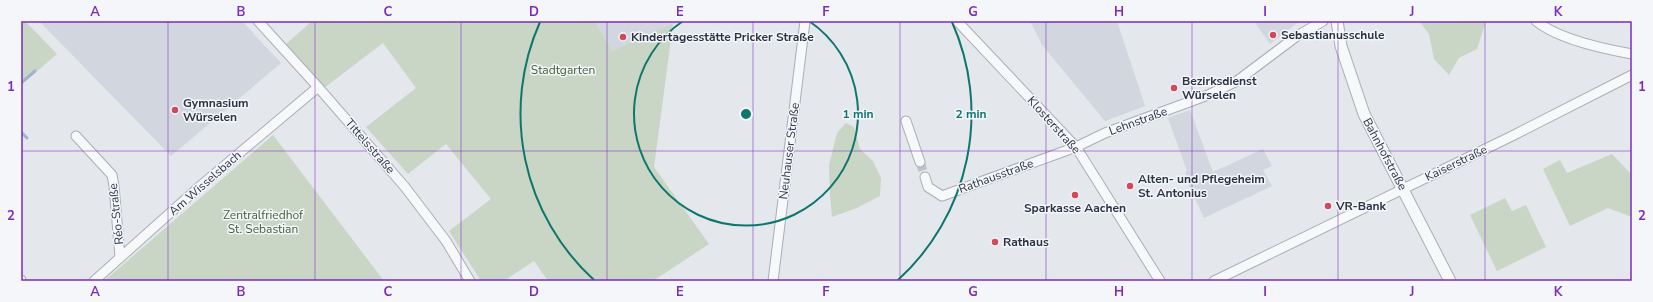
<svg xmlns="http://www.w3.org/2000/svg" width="1653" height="302" font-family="'Nunito Sans',sans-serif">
<rect width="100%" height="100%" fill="#e4e7ec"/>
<path fill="#d2d6de" d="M39,21H242L281,63L171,156Z
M595,21H681L612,51Z
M1030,21H1117L1145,106L1105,121L1042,45Z
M1254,21H1300L1270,44Z
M1190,110L1213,172L1263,149L1272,166L1263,170L1272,186L1204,218L1189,186L1185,172L1187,171L1168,118Z"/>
<path fill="#c9d6c5" d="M21,21H25L57,54L21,85Z
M312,21H595L612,51L673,24L654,167L709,244L653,281H548L534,261L504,281H481L449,231L491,199L446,144L408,174L366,127L416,88L383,43L324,88L286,44Z
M1419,21H1483L1485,24L1477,49L1459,58L1449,75L1434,59L1429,34Z
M846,123L854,127L860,149L873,161L881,178L880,196L857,208L832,217L830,196L829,165L837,133Z
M273,135L384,281H104Z
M1612,154L1632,175V217L1608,208L1570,226L1543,169L1560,160L1567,173Z
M1505,198L1512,211L1526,205L1546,247L1497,271L1470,215Z"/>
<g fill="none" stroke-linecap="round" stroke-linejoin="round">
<path stroke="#9fb4cc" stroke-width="3" d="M21,83L35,71
M21,132L27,138"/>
<path stroke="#bfc3cb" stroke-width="9" stroke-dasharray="9 4.5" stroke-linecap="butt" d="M920,162L925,177"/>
<g stroke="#a9aeb7" stroke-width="11">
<path id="minor" d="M258,21L318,87L405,187L446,241L470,281
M957,21L1076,147L1160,281
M1536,21C1558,39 1604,49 1632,54
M906,121L920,162
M76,136L112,175L114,186L120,257
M925,177L928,187L942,196L1076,147L1105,133L1208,95L1237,81L1297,36L1323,21
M21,280V281
M94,281L198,188L318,87
M773,281L805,21
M1214,281L1512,136L1632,75"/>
</g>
<g stroke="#a9aeb7" stroke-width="13">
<path id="tertiary" d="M1337,21L1341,46L1364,114L1450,281"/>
</g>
<use href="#minor" stroke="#f7f8fa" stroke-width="9"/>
<use href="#tertiary" stroke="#f7f8fa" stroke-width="11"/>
</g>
<path fill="none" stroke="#7b2cbf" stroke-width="1" stroke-opacity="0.55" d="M168,21V281M315,21V281M461,21V281M607,21V281M753,21V281M900,21V281M1046,21V281M1192,21V281M1338,21V281M1485,21V281M21,151H1632"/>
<g fill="none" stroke="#0f766e" stroke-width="2">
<path d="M809 21A112 112 0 1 1 683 21"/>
<path d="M594 280A225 225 0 0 1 540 22M952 22A225 225 0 0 1 898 280"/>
</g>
<g fill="#d1495b" stroke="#f4f6f9" stroke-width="1.5">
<circle cx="1273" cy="35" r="4"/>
<circle cx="623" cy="37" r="4"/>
<circle cx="1174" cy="88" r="4"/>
<circle cx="175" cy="110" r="4"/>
<circle cx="1130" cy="186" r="4"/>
<circle cx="1075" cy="195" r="4"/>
<circle cx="1328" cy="206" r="4"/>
<circle cx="995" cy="242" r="4"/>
</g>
<g text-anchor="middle" stroke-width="3" stroke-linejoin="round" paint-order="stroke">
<g font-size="12" font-weight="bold" fill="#2b3445" stroke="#f4f6f9" text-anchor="start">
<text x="1281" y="39">Sebastianusschule</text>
<text x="631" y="41">Kindertagesstätte Pricker Straße</text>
<text x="1182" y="85">Bezirksdienst<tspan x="1182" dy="14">Würselen</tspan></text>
<text x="183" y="107">Gymnasium<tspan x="183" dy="14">Würselen</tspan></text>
<text x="1138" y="183">Alten- und Pflegeheim<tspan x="1138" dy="14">St. Antonius</tspan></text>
<text x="1336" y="210">VR-Bank</text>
<text x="1075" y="212" text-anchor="middle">Sparkasse Aachen</text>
<text x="1003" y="246">Rathaus</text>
</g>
<g font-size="12" fill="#3f6138" stroke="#f4f6f9">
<text x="563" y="74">Stadtgarten</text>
<text x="263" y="219">Zentralfriedhof<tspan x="263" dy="14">St. Sebastian</tspan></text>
</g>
<g font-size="12" fill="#2b3445" stroke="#f4f6f9">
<text transform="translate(1138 121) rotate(-20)" y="4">Lehnstraße</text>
<text transform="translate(1054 125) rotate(48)" y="4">Klosterstraße</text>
<text transform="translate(370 146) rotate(49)" y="4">Tittelsstraße</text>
<text transform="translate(789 151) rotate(-83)" y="4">Neuhauser Straße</text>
<text transform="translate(1385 154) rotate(62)" y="4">Bahnhofstraße</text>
<text transform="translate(1456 163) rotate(-26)" y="4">Kaiserstraße</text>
<text transform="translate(996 176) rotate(-20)" y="4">Rathausstraße</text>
<text transform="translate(205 183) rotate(-41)" y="4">Am Wisselsbach</text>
<text transform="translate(116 214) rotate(-96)" y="4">Réo-Straße</text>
</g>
</g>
<circle cx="746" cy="114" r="6" fill="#0f766e" stroke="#f4f6f9" stroke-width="2"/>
<g font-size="12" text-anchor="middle" font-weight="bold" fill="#0f766e" stroke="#f4f6f9" stroke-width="3" stroke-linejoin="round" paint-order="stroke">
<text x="858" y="118">1 min</text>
<text x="971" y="118">2 min</text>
</g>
<rect width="1653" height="302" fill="none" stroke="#f4f6f9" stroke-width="44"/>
<rect x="22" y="22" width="1609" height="258" fill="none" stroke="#7b2cbf" stroke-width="1.5"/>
<g font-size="13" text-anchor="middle" font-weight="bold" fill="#7b2cbf">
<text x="95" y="16">A</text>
<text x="241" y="16">B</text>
<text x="388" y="16">C</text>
<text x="534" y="16">D</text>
<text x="680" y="16">E</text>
<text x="826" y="16">F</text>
<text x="973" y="16">G</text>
<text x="1119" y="16">H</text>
<text x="1265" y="16">I</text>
<text x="1412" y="16">J</text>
<text x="1558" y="16">K</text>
<text x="11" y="91">1</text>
<text x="1642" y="91">1</text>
<text x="11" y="220">2</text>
<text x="1642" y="220">2</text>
<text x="95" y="296">A</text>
<text x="241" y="296">B</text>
<text x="388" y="296">C</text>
<text x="534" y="296">D</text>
<text x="680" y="296">E</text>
<text x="826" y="296">F</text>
<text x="973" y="296">G</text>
<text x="1119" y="296">H</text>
<text x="1265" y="296">I</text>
<text x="1412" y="296">J</text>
<text x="1558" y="296">K</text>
</g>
</svg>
